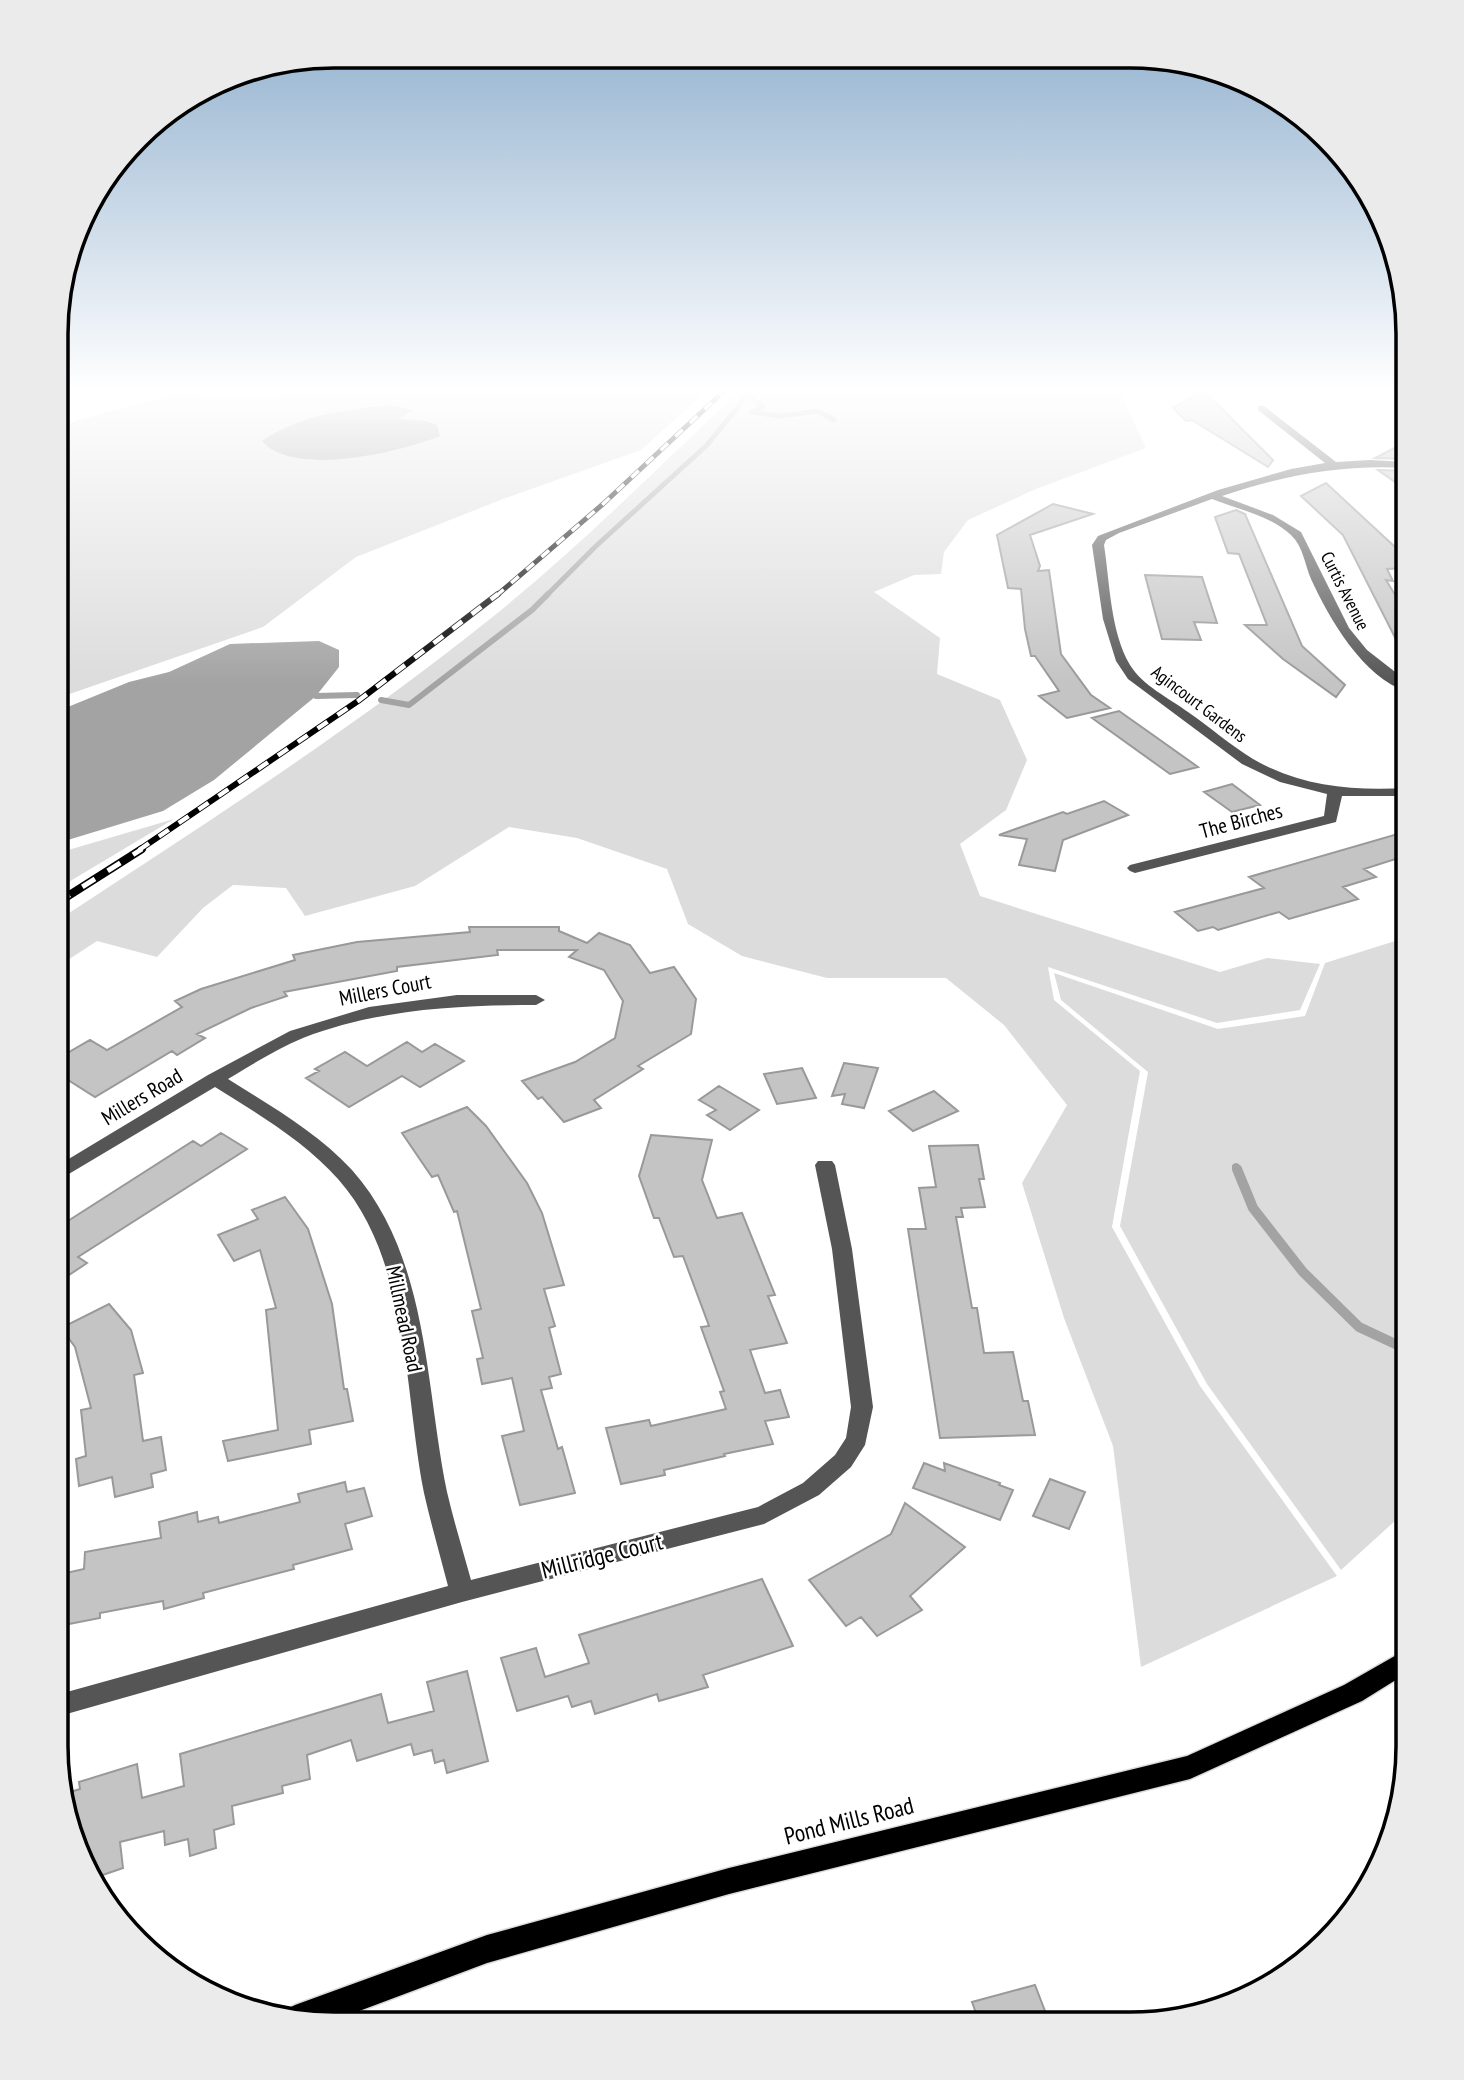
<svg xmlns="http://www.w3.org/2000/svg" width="1464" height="2080" font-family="'PT Sans Narrow',sans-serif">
<rect width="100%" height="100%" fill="#fff"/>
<path fill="#dcdcdc" d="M300,393H704L641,450L503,499L356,557L263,627L58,698V426L173,394L270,396Z
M737,393H1120L1146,448L1036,489L968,520L944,552L941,574L914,575L874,592L940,638L937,674L1000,700L1027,760L1006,810L960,844L980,896L1220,972L1267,958L1320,964L1300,1010L1217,1023L1048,967L1054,1000L1140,1071L1112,1227L1200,1386L1337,1576L1141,1667L1113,1446L1064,1318L1022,1183L1067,1105L1004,1025L946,978H827L742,956L688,924L667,869L577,838L509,827L415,886L305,916L286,888L233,885L203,908L157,957L97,941L57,967V921C206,823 356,727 495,615C580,546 658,468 737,393Z
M174,819L57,889L58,853Z
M1408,937L1407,1510L1341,1570L1207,1384L1120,1226L1148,1072L1061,1000L1054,973L1218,1029L1305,1016L1325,963Z"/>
<path fill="#a3a3a3" d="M391,405L413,410L398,419L425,421L437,425L440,436C400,452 294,478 262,441C302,414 344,410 391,405Z
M319,641L339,650V667L316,696L214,780L163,811L58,843V711L129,682L169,672L230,644Z"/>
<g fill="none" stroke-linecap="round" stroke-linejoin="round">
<path stroke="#a3a3a3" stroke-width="5" d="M748,395L763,407L752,412L780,416L818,411L834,420
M748,395L750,393
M546,596L596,546L706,446L748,395"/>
<path stroke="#a3a3a3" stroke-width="6" d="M316,696L357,695
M381,700L409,705L532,610L548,594"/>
<path stroke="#a3a3a3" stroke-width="8" d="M1236,1167L1237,1170"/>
<path stroke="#a3a3a3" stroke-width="10" d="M1237,1169L1253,1208L1303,1272L1359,1327L1408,1350"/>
</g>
<path fill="#c4c4c4" stroke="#999" stroke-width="2" d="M1198,393H1206L1273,460L1268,467L1192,420L1186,421L1173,408Z
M1408,441V459L1375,458Z
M1378,470L1408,471V491Z
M1326,483L1408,559V568L1387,569L1393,581L1386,580L1408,616V663L1343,535L1301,496Z
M1053,504L1093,514L1030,535L1040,566L1038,571L1049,570L1061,654L1091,695L1110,708L1067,718L1039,696L1059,691L1035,656H1031L1025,629L1021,589L1008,588L997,535Z
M1236,510L1245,514L1302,646L1345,685L1336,697L1283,659L1245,625H1267L1239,554L1228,553L1215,517Z
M1145,575L1202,577L1217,623L1194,622L1201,640L1162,639Z
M1119,711L1153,735L1198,767L1170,774L1092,718Z
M1232,784L1260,805L1232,812L1204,792Z
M1104,801L1128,815L1063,840L1055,871L1019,865L1027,839L999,835L1063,812L1067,814Z
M1408,831V855L1364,869L1376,877L1343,887L1358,899L1289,919L1279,912L1218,930L1213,927L1198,931L1175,912L1264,888L1249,877Z
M469,927H559V931L587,943L599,933L630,945L650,973L674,967L696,999L691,1034L638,1066L643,1069L594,1100L601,1108L564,1122L542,1097L538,1099L522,1081L575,1062L615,1038L623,1001L604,970L569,957L577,950H497L498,955L397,967V971L284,992L287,996L251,1008L197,1034L205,1038L177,1055L172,1051L95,1097L57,1073V1059L90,1040L107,1050L182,1007L175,1001L201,989L295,960L293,955L357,942L470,932Z
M407,1042L422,1052L435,1044L464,1061L420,1087L402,1076L349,1107L306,1078L319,1071L315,1069L345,1052L367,1066Z
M844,1063L878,1068L864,1108L842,1104L845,1094L832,1096Z
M802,1068L816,1098L777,1104L764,1074Z
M719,1086L759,1110L730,1130L707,1115L716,1110L699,1100Z
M934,1091L958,1111L913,1131L889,1111Z
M467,1107L486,1126L527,1183L542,1213L564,1285L544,1289L555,1326L549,1328L561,1374L549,1377L552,1388L541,1390L558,1449L562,1447L575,1493L520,1505L502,1436L524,1431L512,1378L482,1384L477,1359L483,1358L472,1311L481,1309L457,1211L454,1212L438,1175L432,1177L402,1133Z
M221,1133L247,1149L78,1257L87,1263L57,1283V1228L193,1141L201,1146Z
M651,1135L712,1140L702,1180L717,1218L742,1213L775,1295L768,1296L787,1343L750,1350L765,1393L780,1390L789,1417L765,1421L773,1444L724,1454L725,1456L664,1470L665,1475L621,1484L606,1428L649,1420L651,1426L726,1409L720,1392L724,1391L701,1327L709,1326L683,1256L674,1257L659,1218H654L639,1176Z
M978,1145L984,1179H979L985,1207L961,1208L963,1217H956L972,1308H977L984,1353L1013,1352L1023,1401H1028L1035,1435L940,1438L908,1229H926L919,1188L936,1187L929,1146Z
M285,1197L308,1229L332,1304L344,1389H347L353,1421L309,1430L311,1444L228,1461L223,1441L278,1430L266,1310L276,1308L260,1250L234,1261L218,1235L258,1219L252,1210Z
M109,1304L131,1330L143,1373L134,1375L143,1441L161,1437L166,1470L151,1474L153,1487L115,1497L112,1477L79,1486L76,1459L86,1456L81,1410L91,1408L75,1347L61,1328Z
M924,1463L945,1471L944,1463L1000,1483L999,1485L1013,1490L1000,1520L913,1488Z
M1050,1479L1085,1492L1069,1529L1033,1516Z
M345,1482L347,1492L364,1488L372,1516L345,1524L352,1549L293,1565L294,1569L203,1593L204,1598L164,1609L163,1601L100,1613V1618L64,1625L66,1573L84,1569L85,1552L161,1538L159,1522L197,1512L198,1522L218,1517L219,1523L300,1502L298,1494Z
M905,1503L965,1547L910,1596L922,1610L877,1636L861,1617L846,1626L809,1580L891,1534Z
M762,1579L793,1646L703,1675L708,1687L659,1701L657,1694L595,1714L591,1701L572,1707L568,1696L517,1711L501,1658L536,1648L545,1677L589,1663L579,1635Z
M467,1671L488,1761L447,1773L444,1760L435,1763L432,1750L414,1755L411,1744L357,1761L351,1740L307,1755L310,1779L282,1786L283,1793L232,1806L234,1824L214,1830L216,1848L190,1856L188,1839L165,1845L164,1831L120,1842L123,1868L91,1879L84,1869L67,1793L80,1789L79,1782L137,1764L142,1798L184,1786L180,1754L381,1694L388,1723L434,1711L427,1682Z
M1035,1985L1050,2024H980L972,2002Z"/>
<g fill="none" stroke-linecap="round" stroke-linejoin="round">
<g stroke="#dbdbdb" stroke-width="3">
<path id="major" d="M1407,1649V1673L1362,1701L1190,1779L729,1894L487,1963L330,2022H298L282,2016L285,2010L295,2005L487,1935L729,1868L1187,1756L1344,1685Z"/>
</g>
<path fill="#555" fill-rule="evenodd" d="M1258,406H1264L1336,462L1370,460L1408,462V468C1343,464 1284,475 1222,496L1273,515L1301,532L1349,628L1367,650L1408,682V692C1363,678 1329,618 1311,579C1305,565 1303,546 1291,535C1271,516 1237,509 1212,499L1119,533L1106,540L1104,545C1110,583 1110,631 1130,665C1143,686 1169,698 1188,712C1210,727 1230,745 1253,759C1301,787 1353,791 1408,788V796H1342L1336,822L1135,873L1130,871L1127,868L1130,865L1324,816L1327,794L1280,782L1242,764L1128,679L1116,661L1103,619L1092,545L1098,536L1218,490L1291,469L1325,463L1258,410Z
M457,995H536L545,1000L536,1005C457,1005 378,1009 303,1038C277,1049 251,1065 228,1079C271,1106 317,1132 352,1170C429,1257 425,1385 447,1492C454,1522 463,1551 471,1580L758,1507L803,1483L835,1455L846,1438L851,1407L832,1249L815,1165L818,1161H832L835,1165L852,1249L873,1407L865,1445L851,1467L819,1495L764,1524L462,1602L56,1717V1695L448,1586C440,1555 431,1524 424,1493C404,1392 410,1260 338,1179C304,1141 258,1114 215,1087L57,1181V1166L208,1075L290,1031L369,1007Z"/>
<use href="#major" fill="#000" fill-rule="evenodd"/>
<g stroke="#000" stroke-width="5">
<path id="rail-far2" d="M496,596L603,504L722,393"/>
</g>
<g stroke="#000" stroke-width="6">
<path id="rail-far1" d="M139,850L358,701L498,594"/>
</g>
<g stroke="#000" stroke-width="8">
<path id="rail" d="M57,903L142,849"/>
</g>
<use href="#rail-far2" stroke="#fff" stroke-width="3.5" stroke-dasharray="10" stroke-linecap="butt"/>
<use href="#rail-far1" stroke="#fff" stroke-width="4.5" stroke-dasharray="12" stroke-linecap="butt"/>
<use href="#rail" stroke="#fff" stroke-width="5" stroke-dasharray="15" stroke-linecap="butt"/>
</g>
<linearGradient id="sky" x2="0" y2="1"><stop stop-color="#8cadcc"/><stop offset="0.57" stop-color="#fff"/><stop offset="1" stop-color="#fff" stop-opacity="0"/></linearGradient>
<rect width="1464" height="684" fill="url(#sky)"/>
<g text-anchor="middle" stroke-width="5" stroke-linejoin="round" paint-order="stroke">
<g font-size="18" fill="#000" stroke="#fff">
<text transform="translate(1345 591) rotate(63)" y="6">Curtis Avenue</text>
<text transform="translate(1199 704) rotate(37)" y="6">Agincourt Gardens</text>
</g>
<g font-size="21" fill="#000" stroke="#fff">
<text transform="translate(1241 821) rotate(-15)" y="7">The Birches</text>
<text transform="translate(385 990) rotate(-11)" y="7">Millers Court</text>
<text transform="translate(142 1097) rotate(-31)" y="7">Millers Road</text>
<text transform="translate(404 1319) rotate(78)" y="7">Millmead Road</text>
</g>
<g font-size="24" fill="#000" stroke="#fff">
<text transform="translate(602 1556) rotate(-14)" y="8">Millridge Court</text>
<text transform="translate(849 1821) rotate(-14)" y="8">Pond Mills Road</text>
</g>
</g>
<path d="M0 0H1464V2080H0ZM334 68H1130A266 266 0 0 1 1396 334V1746A266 266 0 0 1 1130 2012H334A266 266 0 0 1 68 1746V334A266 266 0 0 1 334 68Z" fill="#ebebeb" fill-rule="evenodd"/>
<path fill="none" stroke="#000" stroke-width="3.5" d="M334 68H1130A266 266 0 0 1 1396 334V1746A266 266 0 0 1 1130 2012H334A266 266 0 0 1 68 1746V334A266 266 0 0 1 334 68Z"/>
</svg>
